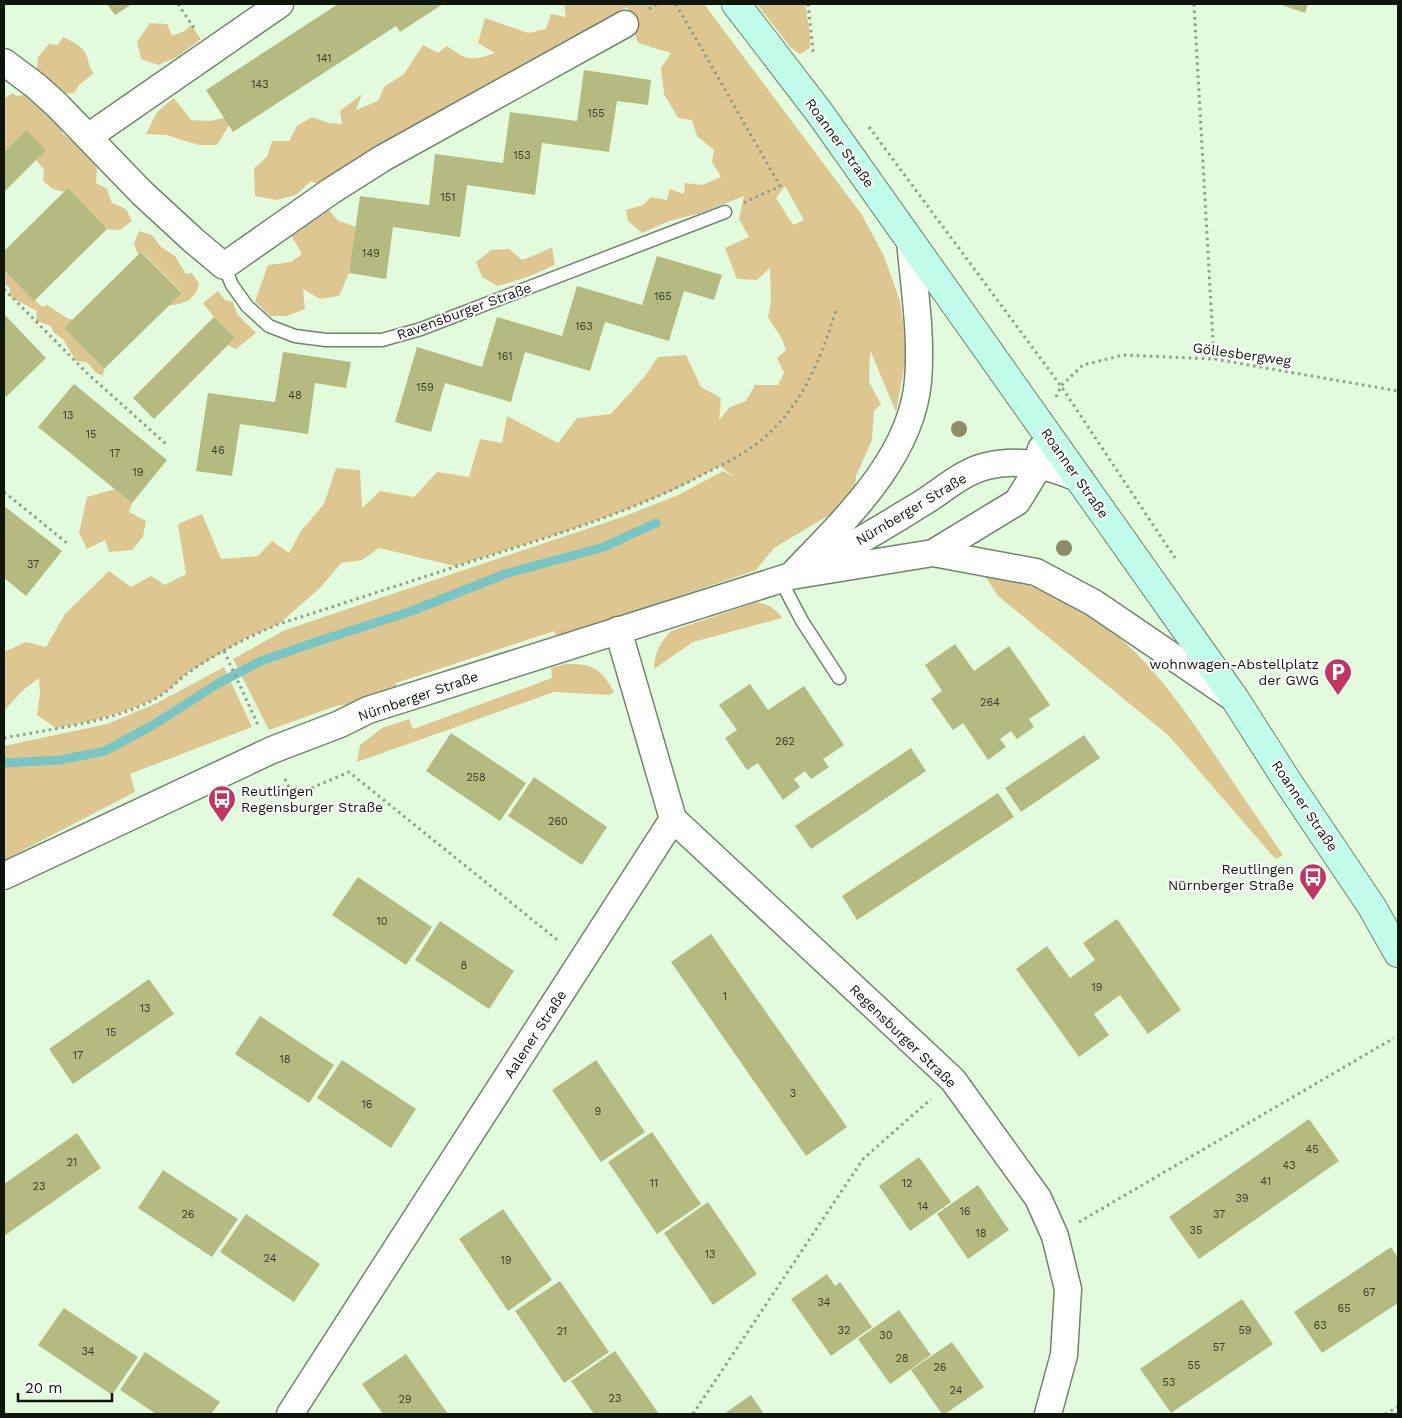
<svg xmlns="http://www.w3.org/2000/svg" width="1402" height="1418" font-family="'Work Sans',sans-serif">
<rect width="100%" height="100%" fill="#e3fbdd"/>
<path fill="#dec691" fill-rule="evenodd" d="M564,4H704L862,215L884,256L900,301L907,352L896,412L870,350L869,382L881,404L874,411L872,440L856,476L855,488L831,514L774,548L756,570L557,638L554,631L396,683L398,691L368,702L336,706L269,730L233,659L285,630L625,516L678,495L723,471L734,477L720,466L674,490L623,511L567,531L455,566L379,548L362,560L341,563L321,587L279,624L248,637L187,673L172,687L155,699L125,711L95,720L56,728L37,715L40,693L39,678L22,691L4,711V652L26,642L46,647L65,614L109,571L131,587L151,576L165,585L186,574L178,524L202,514L221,559L258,556L272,541L289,553L301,531L324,504L336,468L360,470L362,508L380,491L414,497L437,472L469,477L480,439L502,443L507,416L558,443L577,418L611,414L645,376L658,357L686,355L701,387L721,398L719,420L730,407L746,401L755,385H778L784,373L777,358L786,350L782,339L768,317L771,302L770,268L757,280L737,279L725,248L749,237L739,219L744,196L701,213L669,221L642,233L628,221L626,210L643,205L651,197L667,200L670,189L684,194L685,183L702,185L721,177L712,162L714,150L697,136L692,120L678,118L664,94L661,68L671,53L638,43L627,7L383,158L363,155L349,164L331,191L311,181L296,195L276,200L255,196L254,168L267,157L272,141H289L297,126L312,117L329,123L342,124L340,111L362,94L356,110L378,101L384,87L404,74L423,45L438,53L447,46C468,61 471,61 495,53L478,43L485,18L528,33L546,29L551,14L566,17ZM785,186L804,220L793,225L776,198Z
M757,4H805L810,34V48L800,54L791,48Z
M150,23L167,24L172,36L184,31L191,25L201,39L177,57L158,65L141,59L137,42Z
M63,37C71,41 83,46 86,54C90,63 87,65 94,73L80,84L74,93L58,94L36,75L38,57L49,44L58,45Z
M12,93L17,96L31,94L61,119L62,133L88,154L97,168L96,183L107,189L112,203L126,209L132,221L120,230L107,229L68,189L64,192L53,189L43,181L44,170L36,160L26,130L4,152V99Z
M174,98L191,120L210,121L224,118L229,125L217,145H199L166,135L146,134L157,112Z
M320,199L337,220L356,227L349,273L339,296L320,299L303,289L305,309L287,316H270L255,301L268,265L291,262L302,254L291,235L283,225Z
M139,231L152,235L161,247L175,256L186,274L192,273L199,284C194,302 185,303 167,306L182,292L142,252L138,255L134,243Z
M552,247L555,265L530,276L498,286L482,277L476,262L491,250L509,249L522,260L540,253Z
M4,270L42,307L47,305C56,310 63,317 73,320L64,328L104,369L103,376L95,372L87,362L76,361L63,339L54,333L51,326L36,321L37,311L10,297V288L4,284Z
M218,291L225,300L233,302L237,314L256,333L236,349L228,345L235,338L214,317L203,303Z
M115,489L132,503L129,512L146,521L143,537L132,550L109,552L105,540L87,549L79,533L87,497Z
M983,573C1005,576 1018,581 1038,589C1124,623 1165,681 1215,755C1237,788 1260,822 1283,855L1276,859L1271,854L1169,736L998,596Z
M757,602C769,605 775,608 782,618L693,642L654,669C655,652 659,644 671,631Z
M565,664C592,663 601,668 614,692L609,695L554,692L357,762L360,745L382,728L409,719L413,729L552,678L551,668Z
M224,667L252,727L130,774L135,792L4,860V746L107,724L157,703Z"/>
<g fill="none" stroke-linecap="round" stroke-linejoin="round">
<path stroke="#77c6c3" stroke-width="9" d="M4,763L60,760L105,751L153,725L219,683L261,661L319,641L412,611L505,574L604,547L656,523"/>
</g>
<path fill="#b5bb80" d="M107,4H132L115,15Z
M338,4H443L400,32L396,26L233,132L206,90Z
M1279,4H1308L1305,13Z
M584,70L651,80L648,105L617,101L609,152L542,143L535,195L467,185L460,237L393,227L386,279L349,273L360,196L429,205L435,154L503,163L510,112L577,121Z
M26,130L46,150L4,192V152Z
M68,188L107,229L34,301L4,270V251Z
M141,252L182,293L104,369L64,328Z
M657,256L722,275L714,300L684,291L669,341L605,322L590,371L525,352L511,402L445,383L431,432L395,422L417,347L482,367L497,317L562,336L577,286L642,305Z
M4,314L46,358L6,397L4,395Z
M214,317L235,338L154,419L133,398Z
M283,352L351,362L346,388L315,383L308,434L240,424L232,476L196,471L208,393L275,402Z
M74,384L167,460L132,503L38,427Z
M4,506L62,551L26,596L4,578Z
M955,644L974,671L1009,646L1050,705L1029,719L1034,727L1017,739L1011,731L1000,739L1006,747L988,760L963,723L953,730L931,699L942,691L925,665Z
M750,684L768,710L804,686L844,745L823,759L829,767L811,779L805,771L794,779L800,787L783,800L758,763L747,770L725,738L737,730L719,705Z
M451,733L526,783L500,821L426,771Z
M1084,735L1100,758L1021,812L1005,788Z
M911,748L926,771L811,849L795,826Z
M534,777L607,827L582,865L508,816Z
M998,793L1014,817L857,920L842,896Z
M358,877L432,927L406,965L332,915Z
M1117,919L1181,1010L1148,1034L1120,995L1094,1014L1109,1035L1079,1057L1016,969L1047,946L1070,978L1095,960L1083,943Z
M440,921L514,971L489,1009L415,960Z
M711,934L847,1127L806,1156L671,962Z
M149,979L174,1014L73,1084L49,1049Z
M260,1016L334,1065L309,1103L235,1054Z
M342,1060L416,1109L391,1148L317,1098Z
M596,1060L645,1132L601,1162L552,1090Z
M1309,1119L1339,1161L1199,1259L1169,1217Z
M652,1132L701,1204L657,1234L608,1162Z
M77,1133L101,1168L4,1236V1184Z
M919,1157L951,1202L910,1231L879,1186Z
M163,1170L238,1219L212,1257L138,1208Z
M978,1185L1009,1230L968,1259L937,1214Z
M708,1202L757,1274L713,1305L664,1233Z
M503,1209L552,1280L508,1311L459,1239Z
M246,1214L320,1264L294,1302L220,1252Z
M1391,1247L1398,1258V1303L1322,1353L1294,1312Z
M827,1274L835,1286L840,1282L872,1327L831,1356L791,1299Z
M560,1281L609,1352L564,1383L515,1311Z
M1242,1299L1273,1344L1171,1413L1140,1369Z
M64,1308L138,1357L112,1395L38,1345Z
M899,1310L931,1355L890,1384L858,1339Z
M952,1342L984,1387L945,1414H942L911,1370Z
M615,1351L659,1414H594L571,1381Z
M145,1352L220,1402L211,1414H156L120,1390Z
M406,1354L448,1414H383L362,1384Z
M751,1395L764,1414H724Z"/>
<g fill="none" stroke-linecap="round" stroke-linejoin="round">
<g stroke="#70856b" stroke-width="15">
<path id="lane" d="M224,266L232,285L247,306L269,326L295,336L326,340H382L421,329L725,212
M780,579L802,621L839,678"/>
</g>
<g stroke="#70856b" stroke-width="29">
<path id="street" d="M4,62L36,86L57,105L142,193L193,240L224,266L331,191L383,158L625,24
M88,137L280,4
M933,553L1017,502L1033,476L1041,449
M814,565C852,547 888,524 924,502C943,490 964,471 987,466C1019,458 1050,466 1080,479
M791,576C842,522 911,460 918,381C922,335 914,287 910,240
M673,819L953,1080L1038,1198L1055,1236L1068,1289L1064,1355L1048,1414
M4,876L272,750L340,724L368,710L791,576L933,553L1036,572L1094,603L1232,697
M290,1414L673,819L618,630"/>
</g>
<g stroke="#70856b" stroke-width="30">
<path id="secondary" d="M736,4L819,112L1235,699L1286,779L1372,907L1398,953"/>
</g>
<path stroke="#8e9f89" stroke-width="3" stroke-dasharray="2.5 4" stroke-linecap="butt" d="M178,4L194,28
M676,4L780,186L743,203
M808,4L813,51L815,54
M1194,4L1214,359
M649,9L657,4
M869,127L1061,386L1175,558
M4,289L88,374L166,444
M1056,397L1061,386L1083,365L1123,355L1214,359L1398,391
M4,492L67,543
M224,651L258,725
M4,738C51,729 113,722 155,699C168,692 177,681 188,673C216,653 248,637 279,624C351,601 423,577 495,554C565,532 635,510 700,476C720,466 742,455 759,442C801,408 821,360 836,310
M285,779L293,796L349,772L560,942
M1079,1222L1394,1038
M693,1414L863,1159L931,1099
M1385,1414L1398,1407"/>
<use href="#lane" stroke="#fff" stroke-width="12"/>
<use href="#street" stroke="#fff" stroke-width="26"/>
<use href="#secondary" stroke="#c1fdea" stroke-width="28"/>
</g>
<g fill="#8c8d66">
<circle cx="959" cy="429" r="8"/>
<circle cx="1064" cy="548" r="8"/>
</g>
<defs>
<g id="parking-pin" transform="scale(1.4375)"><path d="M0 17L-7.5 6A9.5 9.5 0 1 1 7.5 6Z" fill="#c23461" stroke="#fff"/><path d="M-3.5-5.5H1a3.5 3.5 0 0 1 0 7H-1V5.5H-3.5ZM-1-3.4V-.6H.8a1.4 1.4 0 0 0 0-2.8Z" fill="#fff"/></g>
<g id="bus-pin" transform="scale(1.4375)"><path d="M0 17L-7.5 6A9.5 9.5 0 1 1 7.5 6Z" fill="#c23461" stroke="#fff"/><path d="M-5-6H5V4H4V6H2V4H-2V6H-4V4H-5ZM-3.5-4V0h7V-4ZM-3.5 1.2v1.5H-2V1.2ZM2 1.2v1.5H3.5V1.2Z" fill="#fff"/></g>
</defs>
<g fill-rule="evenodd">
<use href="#parking-pin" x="1338" y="672"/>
<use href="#bus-pin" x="222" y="799"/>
<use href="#bus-pin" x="1313" y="877"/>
</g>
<g text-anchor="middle" stroke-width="4" stroke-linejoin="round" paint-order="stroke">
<g font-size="11" fill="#383f29">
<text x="324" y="62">141</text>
<text x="260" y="88">143</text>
<text x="596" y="117">155</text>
<text x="522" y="159">153</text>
<text x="448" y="201">151</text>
<text x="371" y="257">149</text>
<text x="663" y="300">165</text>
<text x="584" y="330">163</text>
<text x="505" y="360">161</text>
<text x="425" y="391">159</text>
<text x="295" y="399">48</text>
<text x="68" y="419">13</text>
<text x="91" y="438">15</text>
<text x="218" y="454">46</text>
<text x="115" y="457">17</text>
<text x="138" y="476">19</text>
<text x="33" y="568">37</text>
<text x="990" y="706">264</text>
<text x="785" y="745">262</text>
<text x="476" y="781">258</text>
<text x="558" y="825">260</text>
<text x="382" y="925">10</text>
<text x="464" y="969">8</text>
<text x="1097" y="991">19</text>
<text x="725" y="1000">1</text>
<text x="145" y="1012">13</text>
<text x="111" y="1036">15</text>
<text x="78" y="1059">17</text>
<text x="285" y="1063">18</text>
<text x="793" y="1097">3</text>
<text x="367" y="1108">16</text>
<text x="598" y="1115">9</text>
<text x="1312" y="1153">45</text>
<text x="72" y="1166">21</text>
<text x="1289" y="1169">43</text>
<text x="1266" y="1185">41</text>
<text x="654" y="1187">11</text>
<text x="907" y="1187">12</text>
<text x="39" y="1190">23</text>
<text x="1242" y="1202">39</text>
<text x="923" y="1210">14</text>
<text x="965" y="1215">16</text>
<text x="188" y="1218">26</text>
<text x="1219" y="1218">37</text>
<text x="1196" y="1234">35</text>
<text x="981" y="1237">18</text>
<text x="710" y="1258">13</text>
<text x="270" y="1262">24</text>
<text x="506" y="1264">19</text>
<text x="1369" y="1296">67</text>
<text x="824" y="1306">34</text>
<text x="1344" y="1312">65</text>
<text x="1320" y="1329">63</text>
<text x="844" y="1334">32</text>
<text x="1245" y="1334">59</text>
<text x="562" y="1335">21</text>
<text x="886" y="1339">30</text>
<text x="1219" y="1351">57</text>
<text x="88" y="1355">34</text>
<text x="902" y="1362">28</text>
<text x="1194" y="1369">55</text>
<text x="940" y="1371">26</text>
<text x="1169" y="1386">53</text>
<text x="956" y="1394">24</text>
<text x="615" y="1402">23</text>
<text x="405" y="1403">29</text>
</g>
<g font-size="14" fill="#0e160c" stroke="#fff">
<text transform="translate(840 143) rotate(54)" y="5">Roanner Straße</text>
<text transform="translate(464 311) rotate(-20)" y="5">Ravensburger Straße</text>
<text transform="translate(1242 354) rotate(8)" y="5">Göllesbergweg</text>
<text transform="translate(1075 473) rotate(55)" y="5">Roanner Straße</text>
<text transform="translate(911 509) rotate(-31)" y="5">Nürnberger Straße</text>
<text transform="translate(418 696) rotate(-19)" y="5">Nürnberger Straße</text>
<text transform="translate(1305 806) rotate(56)" y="5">Roanner Straße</text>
<text transform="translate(535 1034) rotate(-57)" y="5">Aalener Straße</text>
<text transform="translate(903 1036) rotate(44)" y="5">Regensburger Straße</text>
</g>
<g font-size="14" fill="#0e160c" stroke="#fff" text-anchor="end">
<text x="1319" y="669">wohnwagen-Abstellplatz<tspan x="1319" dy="16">der GWG</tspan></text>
<text x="241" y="796" text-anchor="start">Reutlingen<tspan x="241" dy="16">Regensburger Straße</tspan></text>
<text x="1294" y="874">Reutlingen<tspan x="1294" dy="16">Nürnberger Straße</tspan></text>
</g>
</g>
<rect width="1402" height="1418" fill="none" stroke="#0e160c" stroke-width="10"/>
<path d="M18 1393v8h94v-8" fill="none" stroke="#0e160c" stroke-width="2.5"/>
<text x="25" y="1393" font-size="15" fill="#0e160c" stroke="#ffffff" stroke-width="4" paint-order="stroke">20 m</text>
</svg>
